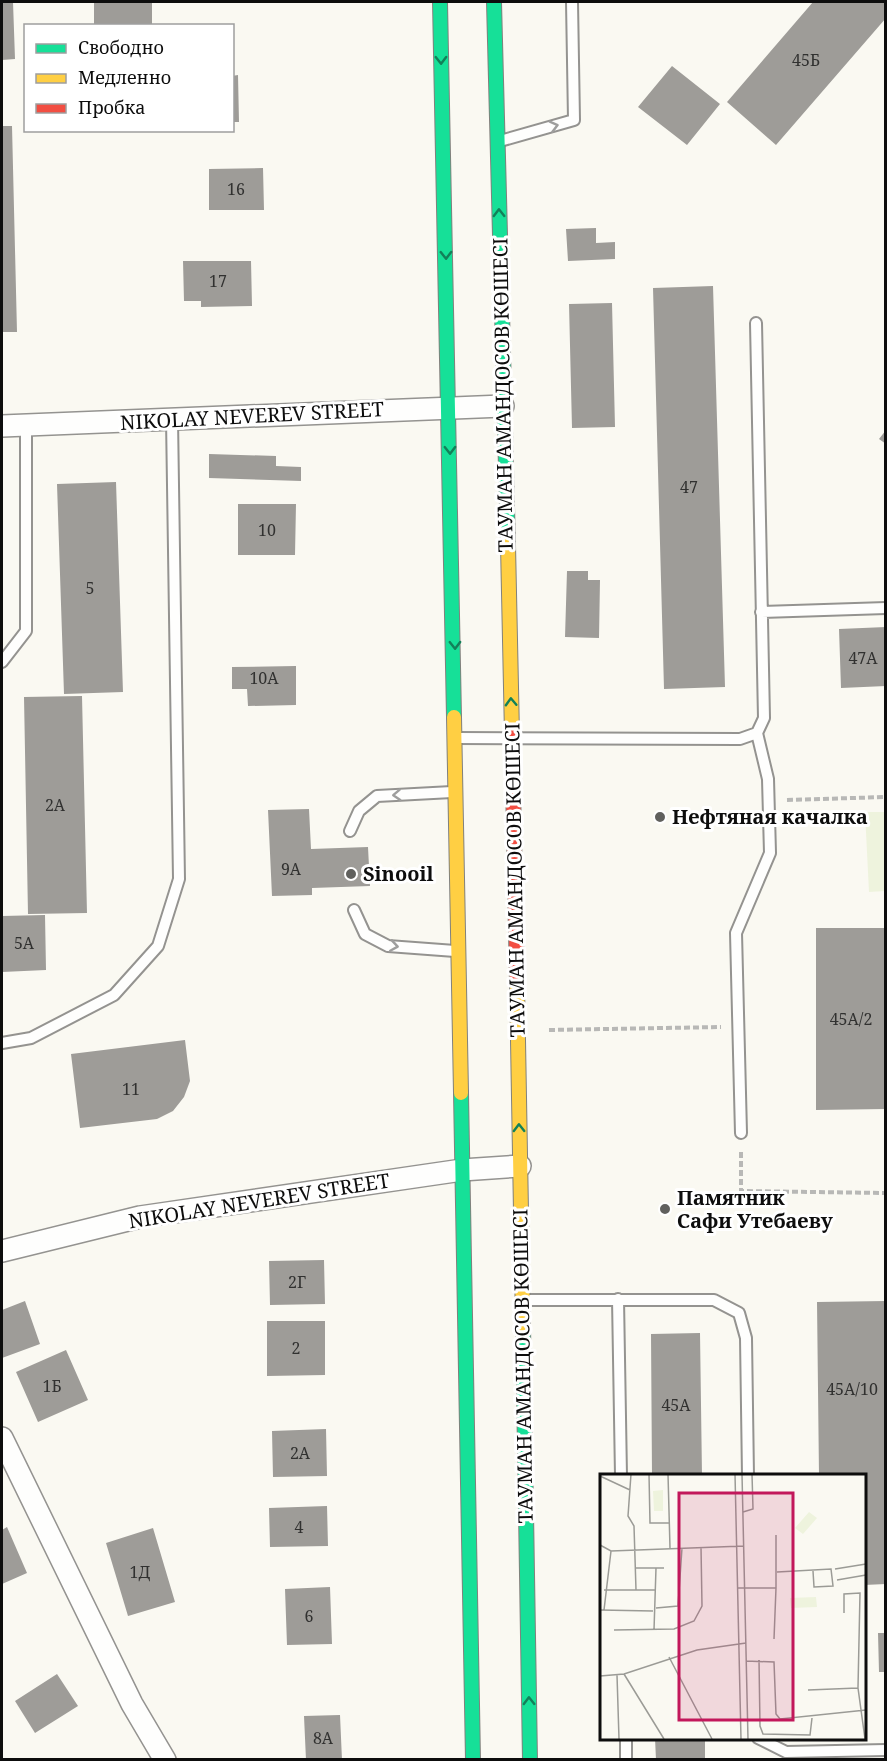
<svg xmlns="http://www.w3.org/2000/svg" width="887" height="1761" font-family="'Noto Serif',serif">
<rect width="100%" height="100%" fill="#faf9f2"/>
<path fill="#eef3dd" d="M865,812H885V891L869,892Z"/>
<path fill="#9e9c98" d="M2,2H13L15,59L2,60Z
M94,2H152V26H94Z
M813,2H886V18L776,145L727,102Z
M672,66L720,104L687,145L638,107Z
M238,75L239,122H232V76Z
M2,126H12L17,332H2Z
M263,168L264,210H209V169Z
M596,228V243L615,242V259L568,261L566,229Z
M183,261H251L252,306L201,307V301H184Z
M713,286L725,687L664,689L653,288Z
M612,303L615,427L572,428L569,304Z
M886,430V444L879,439Z
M209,454L276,456V466L301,467V481L209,478Z
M116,482L123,692L64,694L57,484Z
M238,504H296L295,555H238Z
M567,571H588V580H600L599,638L565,637Z
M886,627V686L841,688L839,629Z
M296,666V705L248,706L247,689H232V667Z
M82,696L87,913L28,914L24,697Z
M309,809L311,849L368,847L370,886L312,888V895L272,896L268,810Z
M45,915L46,970L2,972V916Z
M816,928H886V1109L816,1110Z
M185,1040L190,1081L184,1097L173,1111L157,1119L80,1128L71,1054Z
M324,1260L325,1304L270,1305L269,1261Z
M25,1301L40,1344L2,1358V1310Z
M886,1301V1584L864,1585V1476H819L817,1302Z
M267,1321H325V1375L267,1376Z
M700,1333L702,1476H652L651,1334Z
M66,1350L88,1400L38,1422L16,1372Z
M326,1429L327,1476L273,1477L272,1431Z
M327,1506L328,1546L270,1547L269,1508Z
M7,1527L27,1573L2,1584V1530Z
M153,1528L175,1602L128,1616L106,1543Z
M330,1587L332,1644L287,1645L285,1589Z
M878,1633H886V1672H879Z
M57,1674L78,1706L35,1733L15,1701Z
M340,1715L342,1760H306L304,1716Z
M655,1738H705V1760H656Z"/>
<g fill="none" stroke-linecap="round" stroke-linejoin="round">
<g stroke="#949390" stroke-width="14">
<path id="lane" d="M500,141L574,120L572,2
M761,612L886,608
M2,662L26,631V426
M457,738L740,739L757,733L764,718L756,323
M350,831L359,811L377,796L452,792
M354,910L365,934L388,946L455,951
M2,1043L31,1038L114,995L158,946L179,879L172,419
M741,1133L736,933L770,853L768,779L757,733
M618,1299L621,1476
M526,1300H714L739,1313L746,1338L748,1476
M626,1738V1760
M758,1738L786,1752L886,1750"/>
</g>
<g stroke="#949390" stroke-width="24">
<path id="street" d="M2,426L503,406
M2,1251L140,1217L462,1170L520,1166
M2,1438L132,1704L165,1760"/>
</g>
<g stroke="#81817d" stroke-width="16">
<path id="fast" d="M440,2L454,717
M494,2L508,545
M461,1093L473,1760
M523,1326L530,1760"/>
</g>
<g stroke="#81817d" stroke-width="16">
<path id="slow" d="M508,545L512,735
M454,717L461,1093
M517,983L523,1326"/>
</g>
<g stroke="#81817d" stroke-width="16">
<path id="jam" d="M512,735L517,983"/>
</g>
<path stroke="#b8b8b6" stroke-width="4" stroke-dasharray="6 3" stroke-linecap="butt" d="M787,800L886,797
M549,1030L721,1027
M741,1152V1191L886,1193"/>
<use href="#lane" stroke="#fefefd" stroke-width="10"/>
<use href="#street" stroke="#fefefd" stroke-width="21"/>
<use href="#fast" stroke="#16e098" stroke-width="14"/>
<use href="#slow" stroke="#ffcf43" stroke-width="14"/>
<use href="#jam" stroke="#f24e42" stroke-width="14"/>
</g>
<defs><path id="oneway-chevron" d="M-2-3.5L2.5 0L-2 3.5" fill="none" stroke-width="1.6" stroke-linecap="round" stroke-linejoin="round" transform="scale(1.5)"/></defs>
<g stroke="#128159">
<use href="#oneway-chevron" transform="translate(441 60) rotate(89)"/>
<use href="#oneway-chevron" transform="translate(499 213) rotate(-91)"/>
<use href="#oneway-chevron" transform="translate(446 255) rotate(89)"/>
<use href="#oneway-chevron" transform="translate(450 450) rotate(89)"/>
<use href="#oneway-chevron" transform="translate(455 645) rotate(89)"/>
<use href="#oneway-chevron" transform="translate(511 702) rotate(-92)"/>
<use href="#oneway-chevron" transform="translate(519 1128) rotate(-91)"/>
<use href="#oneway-chevron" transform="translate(529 1701) rotate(-91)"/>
</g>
<g stroke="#9e9e9d">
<use href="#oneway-chevron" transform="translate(554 126) rotate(-15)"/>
<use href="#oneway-chevron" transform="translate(397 795) rotate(177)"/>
<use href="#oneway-chevron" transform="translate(394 946) rotate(9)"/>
</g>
<g fill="#60605d" stroke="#fff" stroke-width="2">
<circle cx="660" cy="817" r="6"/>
<circle cx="351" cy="874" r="6"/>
<circle cx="665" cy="1209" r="6"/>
</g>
<g text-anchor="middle" stroke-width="6" stroke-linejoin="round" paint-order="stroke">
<g font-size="16" fill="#313130">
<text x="806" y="66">45Б</text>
<text x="236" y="195">16</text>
<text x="218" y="287">17</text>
<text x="689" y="493">47</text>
<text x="267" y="536">10</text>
<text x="90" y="594">5</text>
<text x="863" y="664">47А</text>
<text x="264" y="684">10А</text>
<text x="55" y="811">2А</text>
<text x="291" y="875">9А</text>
<text x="24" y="949">5А</text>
<text x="851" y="1025">45А/2</text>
<text x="131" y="1095">11</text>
<text x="297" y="1288">2Г</text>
<text x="296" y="1354">2</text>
<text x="52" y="1392">1Б</text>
<text x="852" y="1395">45А/10</text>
<text x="676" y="1411">45А</text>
<text x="300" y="1459">2А</text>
<text x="299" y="1533">4</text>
<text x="140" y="1578">1Д</text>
<text x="309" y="1622">6</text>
<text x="323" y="1744">8А</text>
</g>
<g font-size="20" fill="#0d0d0d" stroke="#fff">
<text transform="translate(503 395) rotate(-91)" y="7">ТАУМАН АМАНДОСОВ КӨШЕСІ</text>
<text transform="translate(252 416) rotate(-3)" y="7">NIKOLAY NEVEREV STREET</text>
<text transform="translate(515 880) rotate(-91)" y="7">ТАУМАН АМАНДОСОВ КӨШЕСІ</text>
<text transform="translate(259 1201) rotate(-9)" y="7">NIKOLAY NEVEREV STREET</text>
<text transform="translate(523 1366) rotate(-91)" y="7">ТАУМАН АМАНДОСОВ КӨШЕСІ</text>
</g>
<g font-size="20" font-weight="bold" fill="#0d0d0d" stroke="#fff" text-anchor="start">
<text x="672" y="824">Нефтяная качалка</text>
<text x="363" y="881">Sinooil</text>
<text x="677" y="1205">Памятник<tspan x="677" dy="23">Сафи Утебаеву</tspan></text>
</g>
</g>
<g transform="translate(600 1474)">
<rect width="266" height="266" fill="#faf9f2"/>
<path d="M63,16V37H54L53,17ZM209,38L217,44L203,60L195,54ZM216,123L217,133L191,134L190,124Z" fill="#eef3dd"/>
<path fill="none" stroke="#9b9b96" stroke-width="1.5" d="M31,0L28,42L34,52L36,116M49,0L50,49H70M68,0L70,74M135,0L141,265M142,0L148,265M0,2L30,16M143,38L153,35L152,0M0,71L11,77L144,72M36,94H64M235,95L266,90M177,98L231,95L233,112L214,113L213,97M237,106L266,101M138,114H176V61M4,116H56M56,134L78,132L82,74M0,136L53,137M4,136L11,77M244,139V120L260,119L258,214L265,265M14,156L74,155L94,147L102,132L101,73M54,156L56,94M174,165L176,114M69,183L112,265M159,186L160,252L163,260L210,261L212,244M146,187L174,188L176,240L180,245L266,236M24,200L64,265M17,201L19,265M0,202L24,200L97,176L146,169M208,216L258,214"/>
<path fill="#c2185b" fill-opacity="0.15" stroke="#c2185b" stroke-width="3" d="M79,19H193V246H79Z"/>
<rect width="266" height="266" fill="none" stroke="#0d0d0d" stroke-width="3"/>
</g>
<rect width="887" height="1761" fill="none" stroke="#0d0d0d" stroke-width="6"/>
<rect x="24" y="24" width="210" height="108" fill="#ffffff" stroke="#9e9e9e" stroke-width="1.5"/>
<rect x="36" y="44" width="30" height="9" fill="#16e098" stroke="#9e9e9e" stroke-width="1.5"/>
<text x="78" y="54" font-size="18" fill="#0d0d0d">Свободно</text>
<rect x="36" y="74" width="30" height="9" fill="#ffcf43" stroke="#9e9e9e" stroke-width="1.5"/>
<text x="78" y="84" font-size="18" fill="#0d0d0d">Медленно</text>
<rect x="36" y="104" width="30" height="9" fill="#f24e42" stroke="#9e9e9e" stroke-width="1.5"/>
<text x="78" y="114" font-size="18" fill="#0d0d0d">Пробка</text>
</svg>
